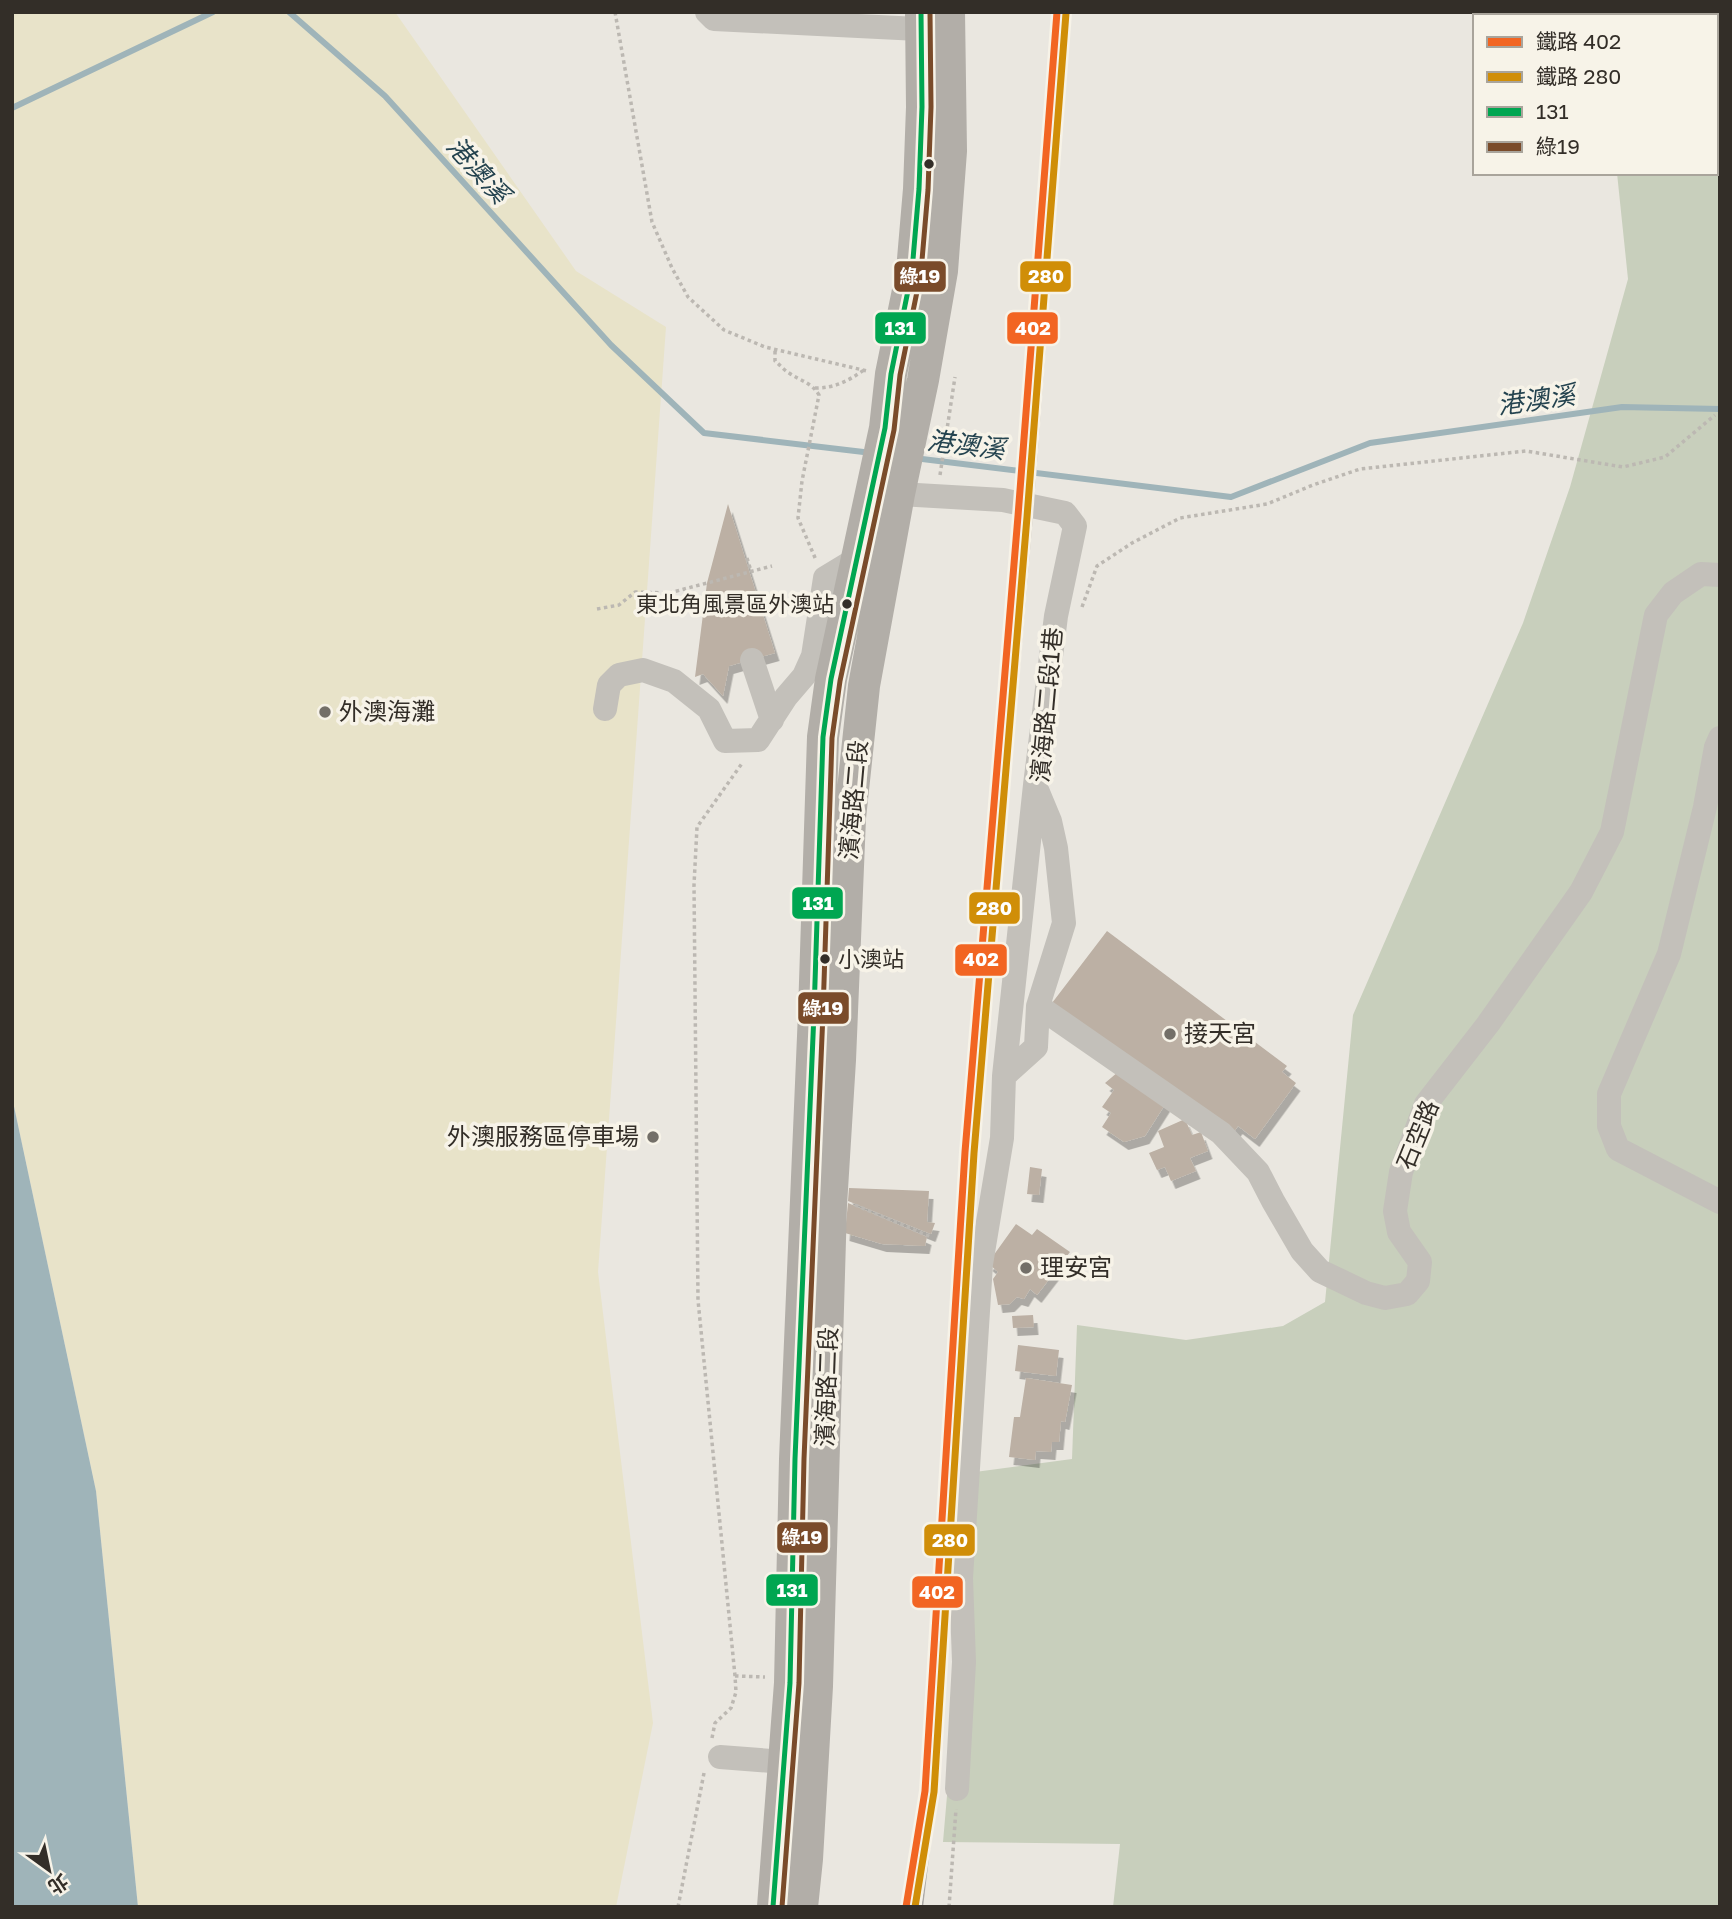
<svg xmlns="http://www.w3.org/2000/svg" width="1732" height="1919" font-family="'Golos Text','Noto Sans TC',sans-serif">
<defs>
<filter id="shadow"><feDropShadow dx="4.5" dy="8" stdDeviation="0" flood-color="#0004"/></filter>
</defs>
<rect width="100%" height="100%" fill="#eae7e0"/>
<path fill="#c8cfbc" d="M1623,12H1720V1907H1113L1120,1844L943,1842L975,1472L1072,1459L1077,1325L1186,1340L1283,1326L1325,1302L1353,1015L1523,623L1570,487L1628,279L1617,173H1716V16H1623Z"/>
<path fill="#e8e3c9" d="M12,12H395L576,271L666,327L598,1272L653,1723L616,1907H138L96,1491L12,1097Z"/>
<path fill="#9fb4b9" d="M12,1097L96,1491L138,1907H12Z"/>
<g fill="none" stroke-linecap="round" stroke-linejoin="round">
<path stroke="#9fb4b9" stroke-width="6" d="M289,12L385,96L611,345L704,433L872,453
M12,108L213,12
M914,458L1231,497L1370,443L1622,407L1720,409"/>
</g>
<path fill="#bcb0a4" filter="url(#shadow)" d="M728,504L775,653L729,666L723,696L703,674L695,677L707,583Z
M1107,931L1287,1066L1282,1072L1296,1083L1255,1139L1238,1126L1231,1136L1052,1003Z
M1118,1072L1166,1103L1145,1136L1124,1142L1102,1127L1111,1113L1102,1107L1114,1090L1105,1083Z
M1185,1119L1192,1135L1201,1132L1208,1151L1190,1158L1196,1171L1171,1181L1165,1167L1157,1170L1149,1153L1164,1147L1158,1131Z
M1030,1167L1042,1169L1039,1195L1027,1194Z
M849,1188L929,1191L927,1222L935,1223L931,1234L848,1201Z
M848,1203L927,1237L925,1246L882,1244L845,1233Z
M1016,1224L1032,1235L1037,1229L1070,1252L1037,1295L1030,1289L1024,1299L1017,1297L1010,1304L998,1305L993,1279L998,1272L988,1263Z
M1033,1315L1034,1327L1013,1328L1012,1316Z
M1018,1345L1059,1350L1056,1376L1015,1371Z
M1026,1378L1072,1385L1065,1422L1061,1421L1059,1442H1052L1051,1452L1036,1451L1035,1460L1009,1457L1014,1417H1020Z"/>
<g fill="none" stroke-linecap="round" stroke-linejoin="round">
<path stroke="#bcb8b2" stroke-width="3.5" stroke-dasharray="3.5 3.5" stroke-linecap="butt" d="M615,12L652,222L672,268L688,297L724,330L765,347L867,371
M775,351V361C780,365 784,370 789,373C801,381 812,383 819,395L802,481L798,518L816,560
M815,388C835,388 848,381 864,370
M940,475L955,377
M747,558L751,571
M1082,607L1097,566L1132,543L1180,518L1267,504L1313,485L1360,469L1526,451L1623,467L1665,457L1715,415
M597,609L619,605L635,592L669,593L772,566
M855,1205L931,1237
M735,1676L765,1677
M712,1738L715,1723L731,1708L736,1692L735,1676L698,1300L694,885L697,827L743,762
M678,1907L704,1773
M949,1907L956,1809"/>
<path stroke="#c3c0ba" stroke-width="24" d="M707,12L714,19L939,30
M882,493L1003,500L1065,513L1075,526L1056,616L1035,785L1050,821L1056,848L1064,923L1038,1006L1036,1047L1004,1076
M752,660L772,720
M605,709L609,685L619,675L643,670L674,681L709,709L725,741L758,740L786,697L804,676L813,656L825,578L858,558
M1720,738L1716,747L1705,807L1669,954L1609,1094V1126L1618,1149L1720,1202
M1038,1006L1221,1133L1258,1172L1273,1201L1302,1251L1320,1271L1366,1293L1385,1298L1407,1294L1418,1281L1420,1262L1399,1232L1395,1211L1401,1172L1426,1104L1488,1024L1581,892L1612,832L1656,615L1673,593L1701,574L1720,575
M720,1757L785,1762
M957,1789L964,1662L961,1578L981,1264L1002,1138L1004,1076L1035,785"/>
<path stroke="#b2aea8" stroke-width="32" d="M773,1907L790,1683L795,1459L814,1013L823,737L831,679L885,428L891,374L912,271L919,189L922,107L921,12
M802,1907L807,1859L817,1686L831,1205L840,1060L850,818L864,686L899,494L923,380L942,271L951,151L949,12"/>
<g stroke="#aba8a4" stroke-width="8">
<path id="rail" d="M919,1907L933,1792L974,1153L1029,516L1067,12"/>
</g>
<use href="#rail" stroke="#f7f3e8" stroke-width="5" stroke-dasharray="16" stroke-linecap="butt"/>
<g stroke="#f7f3e8" stroke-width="10">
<path id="bus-1" d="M773,1907L790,1683L795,1459L814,1013L823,737L831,679L885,428L891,374L912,271L919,189L922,107L921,12"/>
</g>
<g stroke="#f7f3e8" stroke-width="10">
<path id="bus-2" d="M782,1907L799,1683L804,1459L823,1013L832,738L840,681L894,430L900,375L921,272L928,190L931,107L930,12"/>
</g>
<use href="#bus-1" stroke="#00a651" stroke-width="5"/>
<use href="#bus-2" stroke="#7a4b2a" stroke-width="5"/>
<g stroke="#f7f3e8" stroke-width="12">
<path id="rail-1" d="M906,1907L925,1791L965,1152L1018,516L1057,12"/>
</g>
<g stroke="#f7f3e8" stroke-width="12">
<path id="rail-2" d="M915,1907L934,1792L974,1153L1027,517L1066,13"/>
</g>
<use href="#rail-1" stroke="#f26522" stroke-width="7"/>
<use href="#rail-2" stroke="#d08e08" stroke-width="7"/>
</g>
<g fill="#332e28" stroke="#f7f3e8" stroke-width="2.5">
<circle cx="929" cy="164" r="6"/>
<circle cx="847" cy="604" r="6"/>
<circle cx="825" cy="959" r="6"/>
</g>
<g fill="#736f68" stroke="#f7f3e8" stroke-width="2.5">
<circle cx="325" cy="712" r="7"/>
<circle cx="1170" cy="1034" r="7"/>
<circle cx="653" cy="1137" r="7"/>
<circle cx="1026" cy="1268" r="7"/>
</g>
<g text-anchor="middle" stroke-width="7" stroke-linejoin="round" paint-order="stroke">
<g font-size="22" fill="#332e28" stroke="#f7f3e8" text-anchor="end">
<text x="834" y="612">東北角風景區外澳站</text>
<text x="838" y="967" text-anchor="start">小澳站</text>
</g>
<g font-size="24" fill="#332e28" stroke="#f7f3e8">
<text transform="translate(1047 705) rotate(-85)" y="8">濱海路二段1巷</text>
<text transform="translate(854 800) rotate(-85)" y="8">濱海路二段</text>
<text transform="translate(1418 1135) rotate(-68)" y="8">石空路</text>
<text transform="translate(827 1387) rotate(-88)" y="8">濱海路二段</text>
</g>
<g font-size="24" fill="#332e28" stroke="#f7f3e8" text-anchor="start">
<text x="339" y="720">外澳海灘</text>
<text x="1184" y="1042">接天宮</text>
<text x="639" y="1145" text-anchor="end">外澳服務區停車場</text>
<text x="1040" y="1276">理安宮</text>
</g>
<g font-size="26" font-style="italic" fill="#24434f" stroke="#f7f3e8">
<text transform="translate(478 170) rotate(48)" y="9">港澳溪</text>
<text transform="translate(1536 400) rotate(-8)" y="9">港澳溪</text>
<text transform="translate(966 445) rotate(7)" y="9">港澳溪</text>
</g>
</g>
<g stroke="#f7f3e8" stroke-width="2.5">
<rect x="1019" y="260" width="53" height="33" rx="7" fill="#d08e08"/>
<rect x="893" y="260" width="54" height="33" rx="7" fill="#7a4b2a"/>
<rect x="1006" y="311" width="53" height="34" rx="7" fill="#f26522"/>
<rect x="874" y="311" width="53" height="34" rx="7" fill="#00a651"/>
<rect x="791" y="886" width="53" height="34" rx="7" fill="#00a651"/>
<rect x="968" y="891" width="53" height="34" rx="7" fill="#d08e08"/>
<rect x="954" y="943" width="54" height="34" rx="7" fill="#f26522"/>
<rect x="797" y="991" width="53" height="34" rx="7" fill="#7a4b2a"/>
<rect x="776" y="1521" width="53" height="33" rx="7" fill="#7a4b2a"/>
<rect x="923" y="1523" width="53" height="34" rx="7" fill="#d08e08"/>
<rect x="765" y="1573" width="54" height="34" rx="7" fill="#00a651"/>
<rect x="911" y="1575" width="53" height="34" rx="7" fill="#f26522"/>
</g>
<g font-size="19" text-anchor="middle" font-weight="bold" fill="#fff">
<text x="1046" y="283">280</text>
<text x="920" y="283">綠19</text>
<text x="1033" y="335">402</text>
<text x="900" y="335">131</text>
<text x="818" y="910">131</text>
<text x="994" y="915">280</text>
<text x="981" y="966">402</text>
<text x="823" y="1015">綠19</text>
<text x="802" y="1544">綠19</text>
<text x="950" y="1547">280</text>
<text x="792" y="1597">131</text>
<text x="937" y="1599">402</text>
</g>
<rect width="1732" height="1919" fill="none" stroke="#332e28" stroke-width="28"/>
<rect x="1473" y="14" width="245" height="161" fill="#f7f3e8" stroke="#a9a49b" stroke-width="2"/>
<rect x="1487" y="37" width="35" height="10" fill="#f26522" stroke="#a9a49b" stroke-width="2"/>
<text x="1536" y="49" font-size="21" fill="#332e28">鐵路 402</text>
<rect x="1487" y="72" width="35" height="10" fill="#d08e08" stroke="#a9a49b" stroke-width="2"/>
<text x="1536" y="84" font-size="21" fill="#332e28">鐵路 280</text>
<rect x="1487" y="107" width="35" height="10" fill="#00a651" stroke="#a9a49b" stroke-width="2"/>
<text x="1536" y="119" font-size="21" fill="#332e28">131</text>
<rect x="1487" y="142" width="35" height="10" fill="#7a4b2a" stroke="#a9a49b" stroke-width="2"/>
<text x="1536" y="154" font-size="21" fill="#332e28">綠19</text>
<g transform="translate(49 1870) rotate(147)" stroke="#f7f3e8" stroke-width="5" paint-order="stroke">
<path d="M0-5L12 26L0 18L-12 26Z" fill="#332e28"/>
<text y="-10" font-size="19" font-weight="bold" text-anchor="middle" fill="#332e28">北</text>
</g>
</svg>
